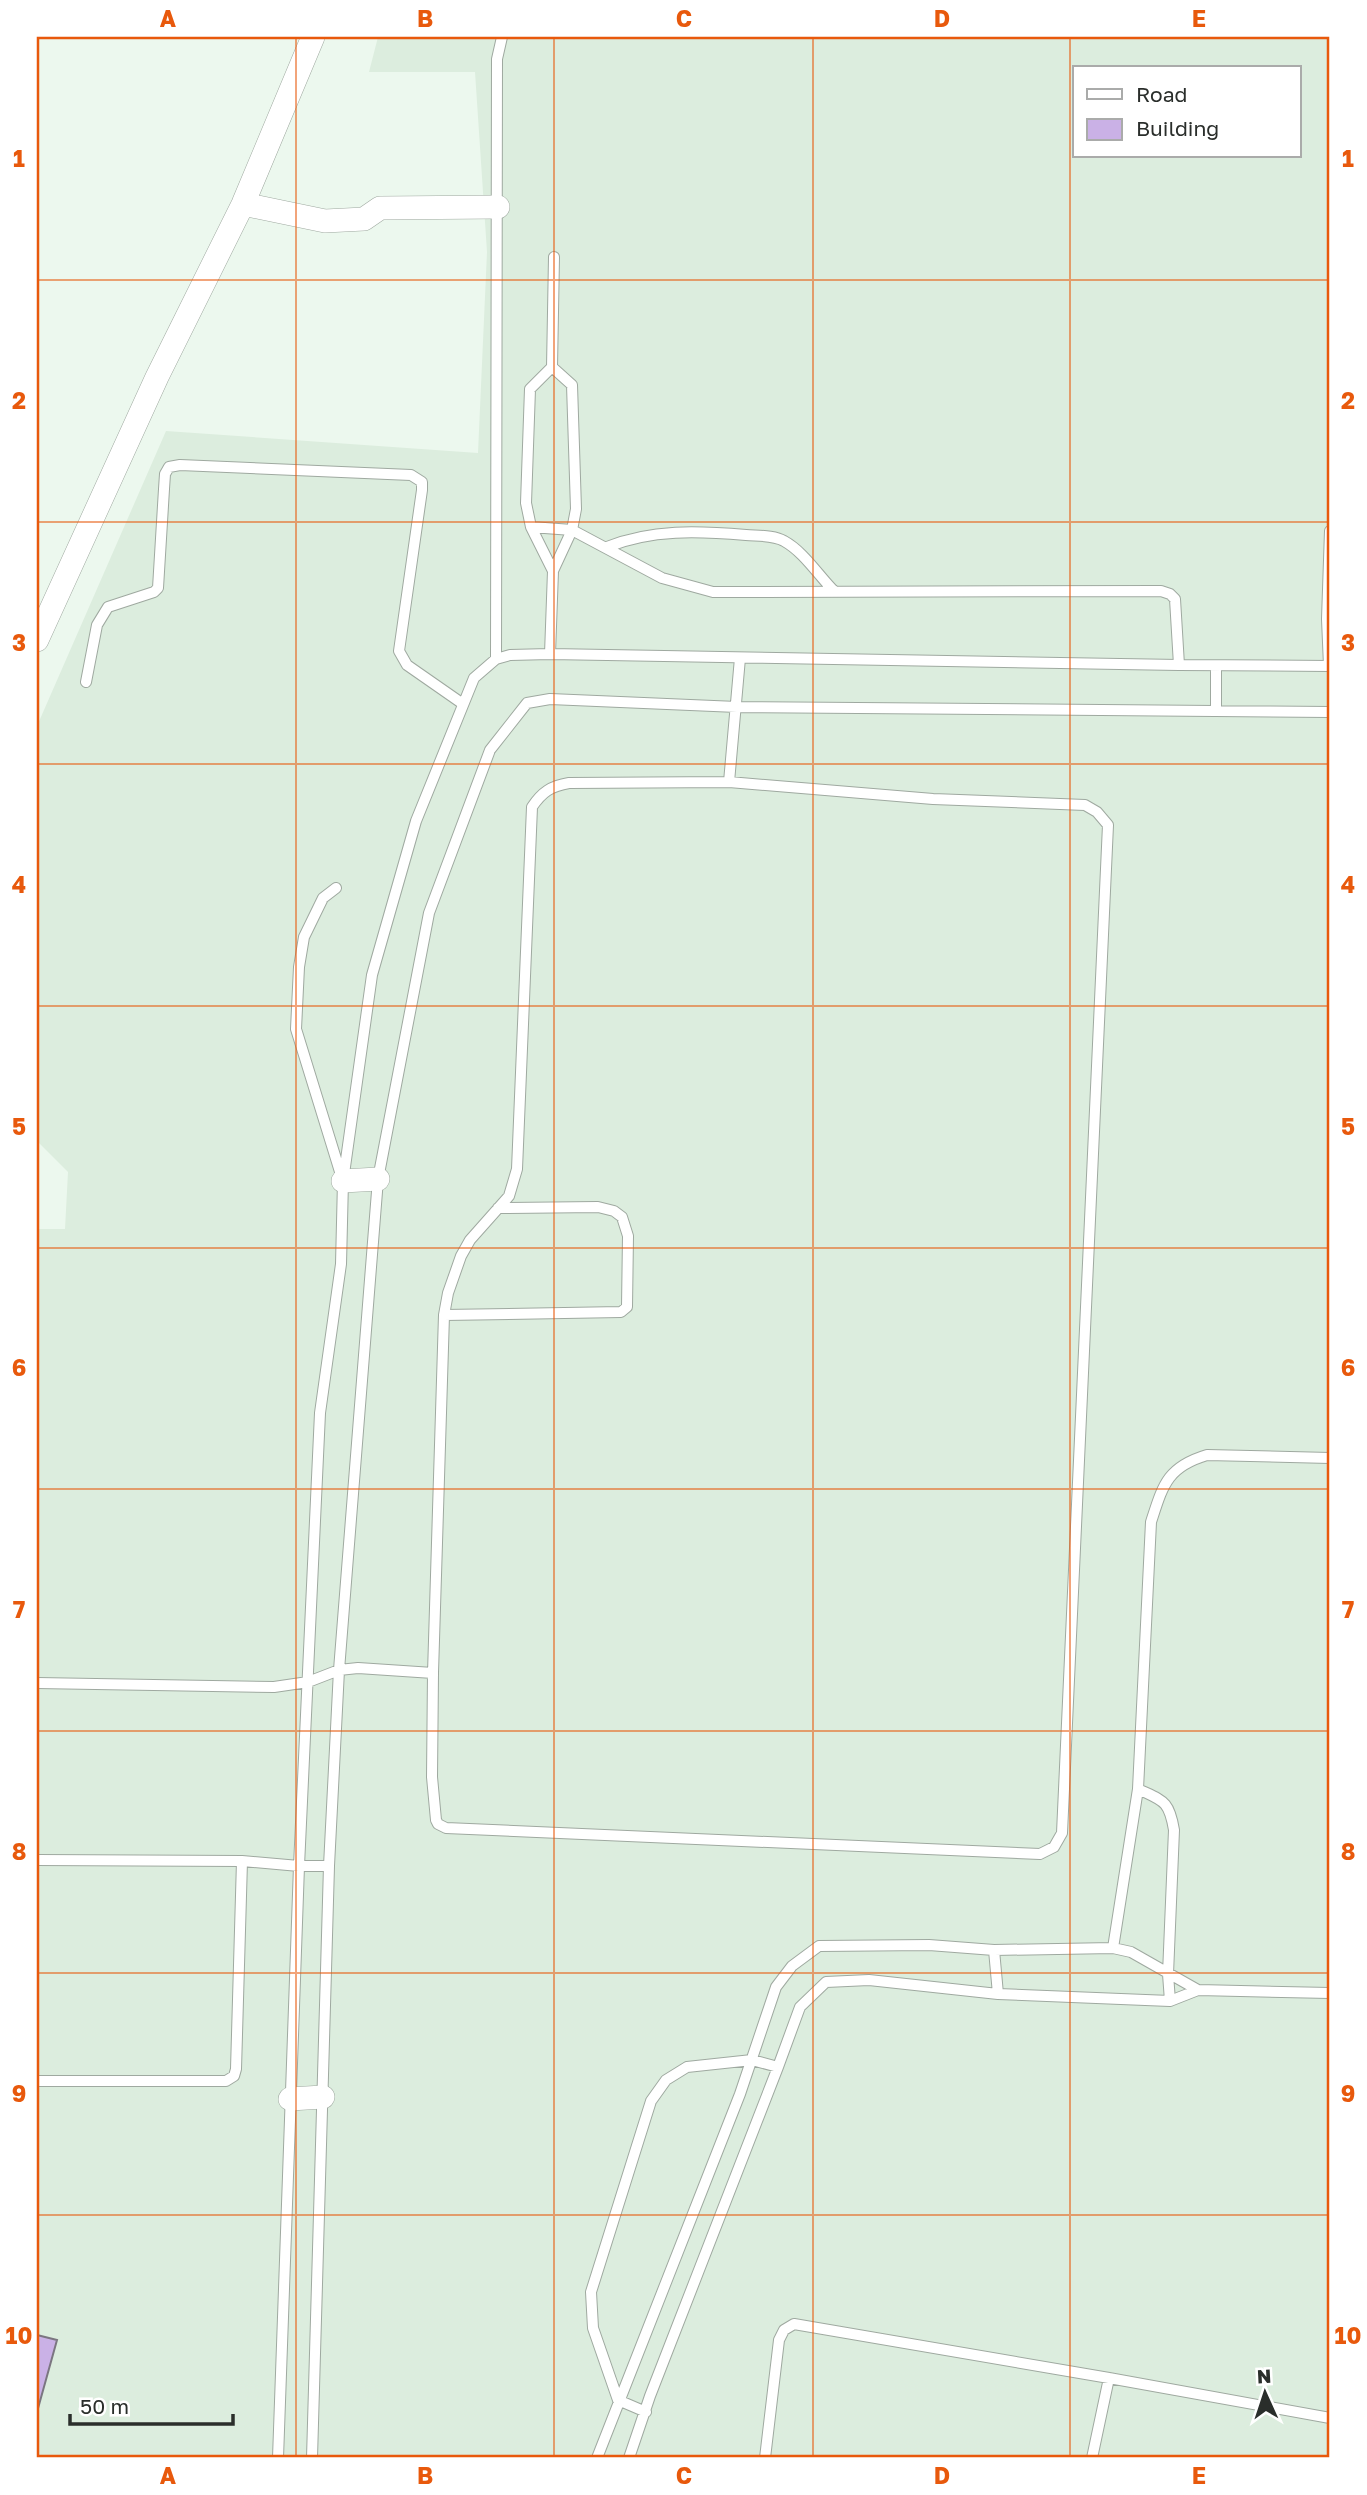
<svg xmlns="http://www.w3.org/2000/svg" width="1367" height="2495" font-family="'Golos Text',sans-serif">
<rect width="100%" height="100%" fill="#ecf8ee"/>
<path fill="#dcedde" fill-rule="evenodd" d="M378,37H1330V2458H37V1229H65L68,1172L37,1141V726L166,431L478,453L487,252L475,72H369ZM1075,68H1299V156H1075Z"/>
<path fill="#cab1e6" stroke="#7b7681" stroke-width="2" d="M37,2335L57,2340L37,2412Z"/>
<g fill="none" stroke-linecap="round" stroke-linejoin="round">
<g stroke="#9fa9a0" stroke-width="12">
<path id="service" d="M531,527L572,530L662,578L713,592L1161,591L1170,594L1175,599L1179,665
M607,547C652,529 698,531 746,535C758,536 774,535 784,541C804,552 818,575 834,591
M553,571L531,527L526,503L530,389L552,367L554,257
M550,654L553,571L572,530L576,509L572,385L552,367
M496,659L497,59L502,37
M1329,666L1327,619L1330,531
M86,682L97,625L108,607L154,592L158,588L164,489L165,474L169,467L180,465L411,475L422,482V490L399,651L407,665L463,704
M1216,711V666
M729,782L933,799L1085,805L1097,812L1108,825L1062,1833L1054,1847L1040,1854L446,1828L438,1824L436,1820L432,1777L433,1673L444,1315L448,1293L461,1256L470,1240L509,1196L517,1169L532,807C542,792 551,786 569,783Z
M729,782L740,658
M336,888L323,898L304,937L299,967L296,1029L341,1175
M444,1315L621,1312L627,1307L628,1236L622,1217L614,1211L598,1207L498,1208
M37,1683L274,1687L308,1682L339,1670L358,1668L433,1673
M1138,1789C1163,1801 1169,1800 1174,1830L1168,1974L1170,2001
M37,1860L242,1861L299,1866H329
M1113,1948L1138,1789L1151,1522C1163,1485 1167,1467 1207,1455L1330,1458
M994,1950L998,1994
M37,2081H226L234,2076L236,2069L242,1861
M646,2412L618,2400L593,2328L591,2292L651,2101L666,2080L687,2067L752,2060L778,2067
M278,2458L299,1866L320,1413L341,1264L343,1181L372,975L416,821L474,678L496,659L510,655L550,654L1179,665L1330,666
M312,2458L329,1866L339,1670L378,1179L429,913L490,750L527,703L550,699L737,707L1330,712
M597,2458L740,2094L776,1987L792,1966L819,1946L929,1945L994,1950L1113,1948L1131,1952L1198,1990
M629,2458L650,2396L778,2067L800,2007L826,1982L869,1980L998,1994L1170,2001L1198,1990L1330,1993
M765,2458L779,2340L784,2330L794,2324L1109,2378L1330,2418
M1092,2458L1109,2378"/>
</g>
<g stroke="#9fa9a0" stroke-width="24">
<path id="minor" d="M243,204L325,221L364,219L380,208L498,207
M37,640L157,377L243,204L313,37
M343,1181L378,1179
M290,2099L323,2097"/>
</g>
<use href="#service" stroke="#fff" stroke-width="10"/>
<use href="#minor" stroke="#fff" stroke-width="23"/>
</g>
<path fill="none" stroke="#e8590c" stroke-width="2" stroke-opacity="0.55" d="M296,37V2458M554,37V2458M813,37V2458M1070,37V2458M37,280H1330M37,522H1330M37,764H1330M37,1006H1330M37,1248H1330M37,1489H1330M37,1731H1330M37,1973H1330M37,2215H1330"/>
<rect width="1367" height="2495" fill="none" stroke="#ffffff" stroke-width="77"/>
<rect x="1073" y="66" width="228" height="91" fill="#ffffff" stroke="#aaabaa" stroke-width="2"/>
<rect x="1087" y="89" width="35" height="10" fill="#ffffff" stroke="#aaabaa" stroke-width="2"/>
<text x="1136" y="102" font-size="21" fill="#2a2e2b">Road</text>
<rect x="1087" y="119" width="35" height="21" fill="#cab1e6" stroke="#aaabaa" stroke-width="2"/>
<text x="1136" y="136" font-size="21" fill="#2a2e2b">Building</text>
<g transform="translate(1265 2393) rotate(357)" stroke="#ffffff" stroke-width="5" paint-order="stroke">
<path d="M0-5L12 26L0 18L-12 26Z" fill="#2a2e2b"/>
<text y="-10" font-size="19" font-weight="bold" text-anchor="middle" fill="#2a2e2b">N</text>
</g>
<path d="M70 2414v10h163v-10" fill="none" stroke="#2a2e2b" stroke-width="3.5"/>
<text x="80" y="2414" font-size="21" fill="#2a2e2b" stroke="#ffffff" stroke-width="5" paint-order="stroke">50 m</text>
<rect x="38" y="38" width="1290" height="2418" fill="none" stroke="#e8590c" stroke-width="2.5"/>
<g font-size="23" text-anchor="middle" font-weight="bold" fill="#e8590c">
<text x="168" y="27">A</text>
<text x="425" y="27">B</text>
<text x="684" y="27">C</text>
<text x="942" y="27">D</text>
<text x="1199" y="27">E</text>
<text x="19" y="167">1</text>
<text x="1348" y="167">1</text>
<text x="19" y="409">2</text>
<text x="1348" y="409">2</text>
<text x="19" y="651">3</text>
<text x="1348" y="651">3</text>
<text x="19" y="893">4</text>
<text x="1348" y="893">4</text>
<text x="19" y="1135">5</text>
<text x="1348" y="1135">5</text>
<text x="19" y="1376">6</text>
<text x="1348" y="1376">6</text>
<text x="19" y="1618">7</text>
<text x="1348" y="1618">7</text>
<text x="19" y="1860">8</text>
<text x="1348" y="1860">8</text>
<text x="19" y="2102">9</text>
<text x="1348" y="2102">9</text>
<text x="19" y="2344">10</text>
<text x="1348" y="2344">10</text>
<text x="168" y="2484">A</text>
<text x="425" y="2484">B</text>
<text x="684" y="2484">C</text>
<text x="942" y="2484">D</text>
<text x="1199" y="2484">E</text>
</g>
</svg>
